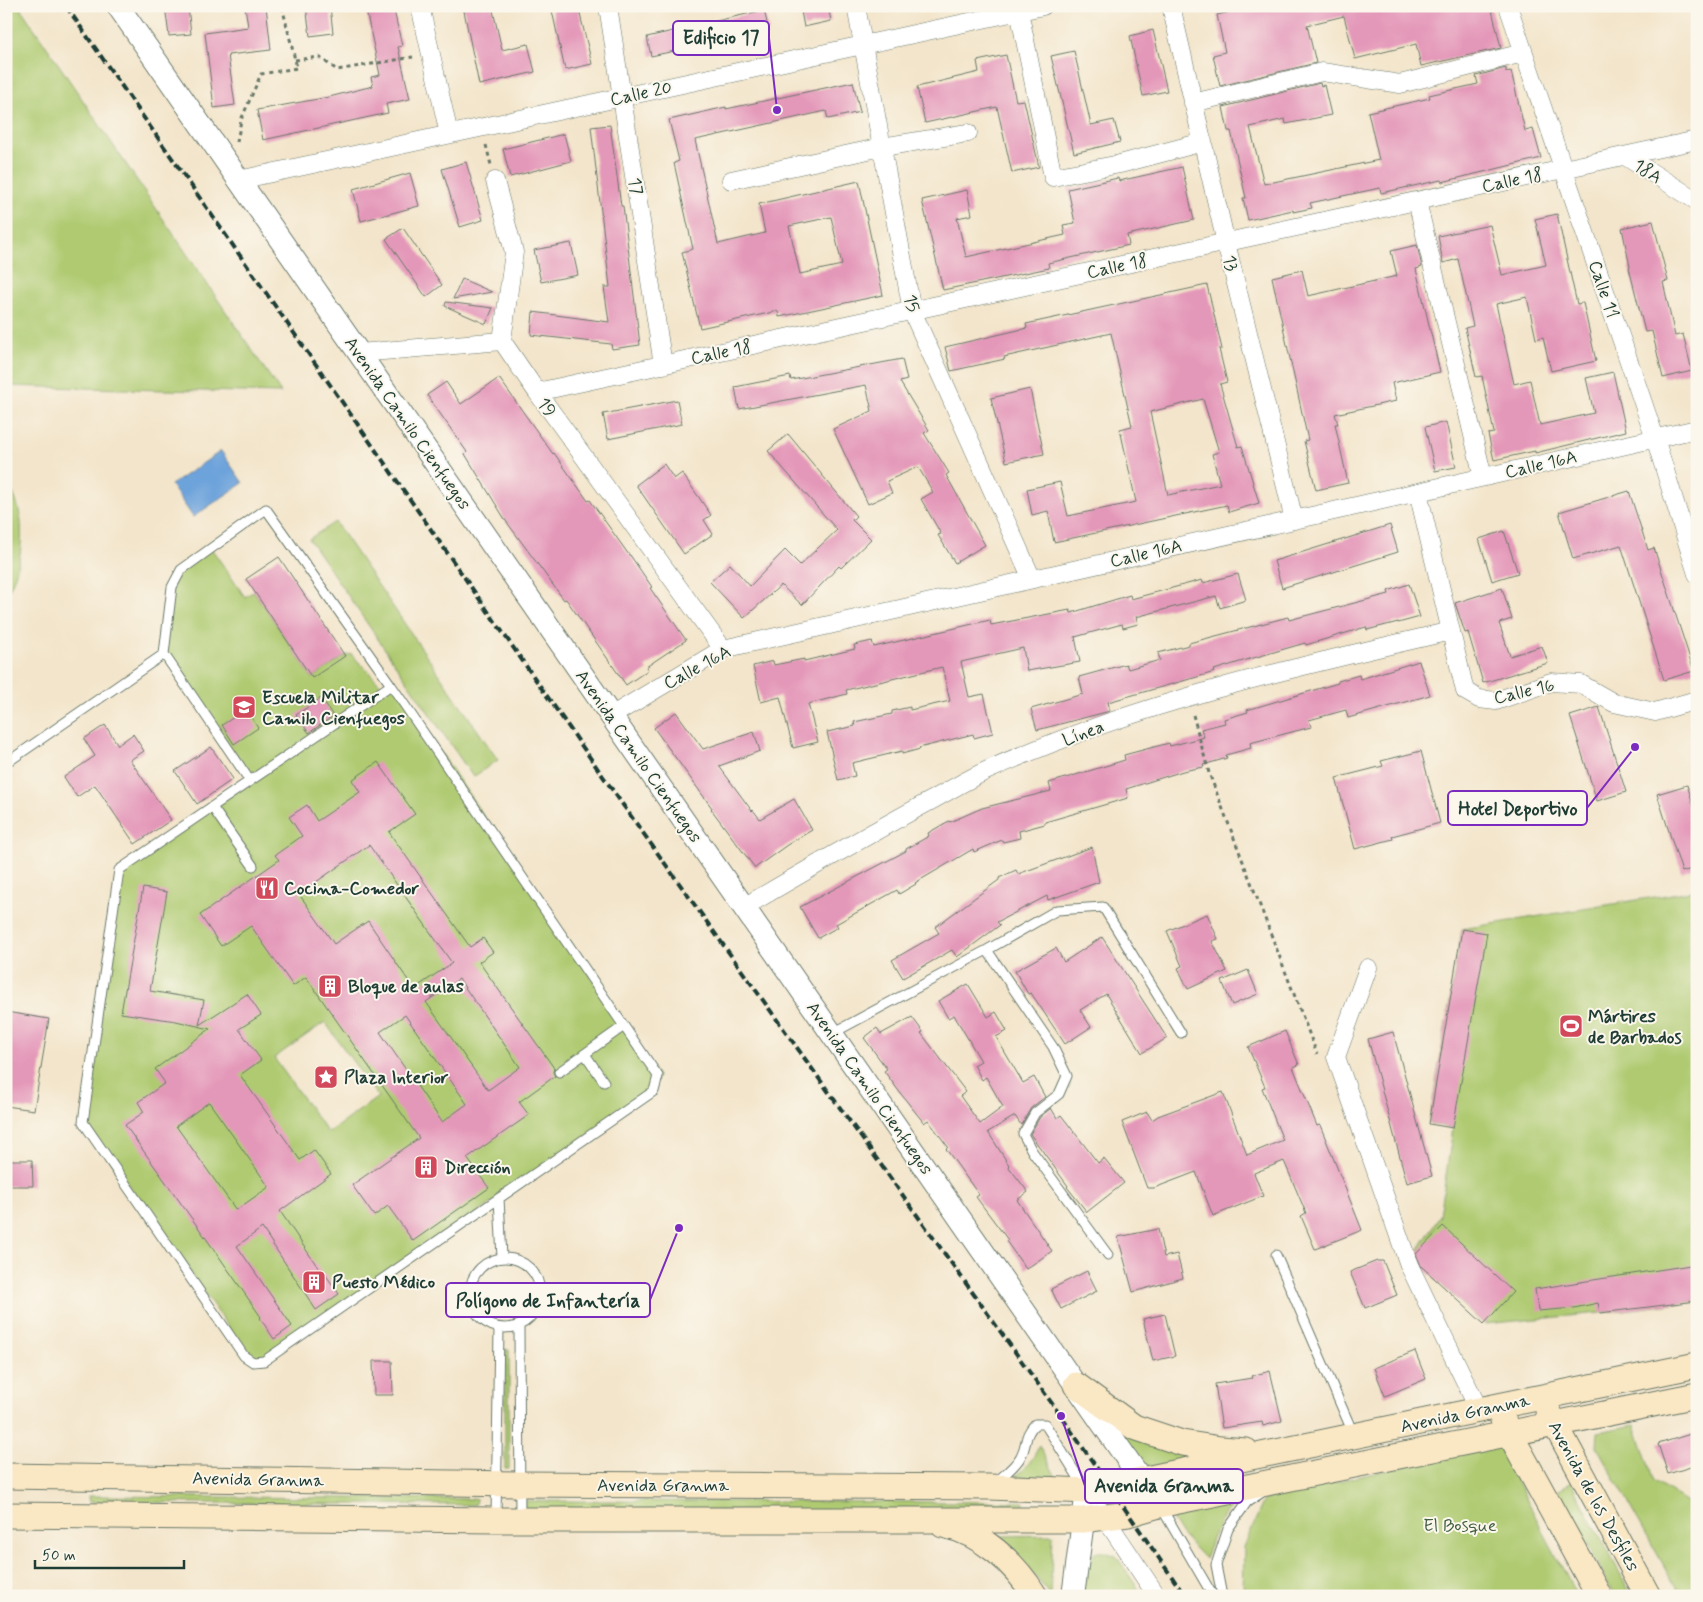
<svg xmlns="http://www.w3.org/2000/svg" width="1703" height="1602" font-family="Mynerve,sans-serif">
<rect width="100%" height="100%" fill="#fbf7ec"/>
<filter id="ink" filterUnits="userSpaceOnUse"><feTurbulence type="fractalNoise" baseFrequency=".02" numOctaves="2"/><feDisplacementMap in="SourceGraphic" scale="10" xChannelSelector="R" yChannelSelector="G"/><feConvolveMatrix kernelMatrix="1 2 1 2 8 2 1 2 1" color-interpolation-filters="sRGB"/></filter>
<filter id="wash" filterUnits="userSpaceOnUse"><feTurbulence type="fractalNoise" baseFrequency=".0096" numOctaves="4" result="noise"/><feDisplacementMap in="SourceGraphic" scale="20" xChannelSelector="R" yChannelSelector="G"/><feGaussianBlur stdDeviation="1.12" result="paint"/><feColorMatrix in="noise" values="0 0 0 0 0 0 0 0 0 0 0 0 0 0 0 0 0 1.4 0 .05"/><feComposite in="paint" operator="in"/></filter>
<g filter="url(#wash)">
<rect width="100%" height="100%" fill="#f3e5cb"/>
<path fill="#afca71" stroke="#678452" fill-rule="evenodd" d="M6,6H19L281,393L6,386Z
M6,477C11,489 17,501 20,514C24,538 20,574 6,594Z
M335,522L498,760L473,777L309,539Z
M211,548L245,597L254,591L312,678L345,656L351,654L385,689L392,680L658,1076L654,1091L264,1361L253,1362L84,1122L119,870L250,781L164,654L172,587L181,570ZM325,1022L378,1097L328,1133L274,1058Z
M1697,890V1301L1600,1313L1484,1324L1413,1258L1440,1216L1453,1128L1429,1124L1462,929Z
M505,1350H509V1469H505Z
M1103,1420L1214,1458L1139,1473Z
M1635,1425L1654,1481L1697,1508V1596H1681L1597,1447L1598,1432Z
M1498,1445L1577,1596H1243L1244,1547L1264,1500L1294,1491Z
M1039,1446L1056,1477L1013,1478C1025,1469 1033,1460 1039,1446Z
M1571,1482L1632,1596H1615L1558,1490Z
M88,1496L476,1499L475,1505L89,1502Z
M1241,1497C1220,1518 1214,1532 1205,1559L1182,1535L1170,1516Z
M524,1501L1024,1502L1023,1511L524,1510Z
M1053,1535L1050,1596L1040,1582L998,1541V1536Z
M1097,1552H1105L1116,1556L1143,1596H1080L1084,1561Z"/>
<path fill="#6da3db" stroke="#467088" d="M221,451L243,483L193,517L171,485Z"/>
<g id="blocks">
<path fill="#e498b9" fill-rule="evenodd" d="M165,6H188L191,34L169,36Z
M245,6H266L271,50L228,55L235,105L214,108L205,33L248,27Z
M306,6H330L333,33L310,36Z
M365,6H393L402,46L398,47L410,99L386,104L388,113L263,140L257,110L329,97L373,86L371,77L380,75Z
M463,6H492L502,50L528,44L535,72L479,85Z
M551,6H578L592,64L565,70Z
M800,6H828L831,21L804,27Z
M1256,6H1491L1501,48L1421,66L1416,44L1355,59L1344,16L1307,25L1316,63L1220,86L1213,55L1225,52L1217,15Z
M764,10L769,31L651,56L647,37Z
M1153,30L1167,91L1143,96L1130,36Z
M1074,51L1091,125L1114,120L1120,142L1074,153L1051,56Z
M1006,55L1016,101L1024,100L1039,167L1012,173L997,107L925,123L917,87L979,72L977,61Z
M1506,68V72L1511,71L1525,131L1533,129L1541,158L1442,182L1441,180L1381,193L1380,188L1310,203L1312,208L1293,212V210L1248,220L1243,198H1246L1231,131H1228L1223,107L1320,83L1321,86L1324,85L1331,115L1286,124L1285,119L1250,127L1264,184L1379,160L1368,112L1430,98L1429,95L1478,84L1476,76Z
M853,82L860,112L828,119L826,111L695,140L718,244L765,233L759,204L859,181L883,295L779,317L778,311L700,328L682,252L693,249L674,163L679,161L669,120L726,107V109ZM831,217L842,265L800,274L789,226Z
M610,125L621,206H623L640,345L612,349L611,344L531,335L533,312L609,322L604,287H610L591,127Z
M564,134L571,161L510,177L503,149Z
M466,162L483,220L460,227L442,169Z
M1182,167L1194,220L1127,235L1129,245L1048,263L1049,268L943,290L922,200L967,190L972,215L957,218L966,257L1065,235L1063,225L1075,223L1068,189L1118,178L1119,181Z
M410,173L419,206L361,221L353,189Z
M1557,214L1577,304L1583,303L1596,361L1551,371L1543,337L1536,339L1527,297L1496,304L1514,384L1530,380L1540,425L1594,413L1586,378L1613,372L1626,431L1535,453V451L1494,460L1488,434L1494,433L1482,376L1476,377L1465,328L1473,326L1458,259L1443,263L1438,236L1490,225L1502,275L1546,265L1535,219Z
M1653,221L1668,281L1663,282L1675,336L1683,334L1692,371L1663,378L1652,331L1645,332L1629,268L1630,267L1622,228Z
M403,228L442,285L426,297L386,239Z
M571,243L578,275L541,282L534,250Z
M1417,245L1422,267L1416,269L1440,372L1392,383L1396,401L1335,414L1338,424H1335L1348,483L1316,490L1304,441L1308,440L1272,277L1302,270L1308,296L1397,276L1391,251Z
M462,279L492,292L453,299Z
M1207,285L1222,349H1219L1227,382L1220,384L1238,447L1242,446L1259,503L1229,512L1227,505L1054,542L1048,511L1032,515L1027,489L1060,482L1068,516L1136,502L1120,429L1132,426L1111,333L1004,357L1005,359L951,371L945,347L1027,328L1026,324ZM1203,399L1219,452L1212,454L1220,484L1168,495L1150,412Z
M446,302L493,308L486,324L445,306Z
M902,359L907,380L900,382L929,430L924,433L949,473L946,475L985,545L955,563L938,535L941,534L921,499L933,492L918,467L887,481L892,493L868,504L833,429L872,411L866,385L739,409L735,387L790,376L791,380Z
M499,378L553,454L554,453L588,501L590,500L629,555H630L652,587L650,588L686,640L646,667L648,670L626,685L566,599L564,600L506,521L465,454L467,452L427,395L446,382L461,404Z
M1030,389L1044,454L1006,462L991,398Z
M677,400L682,424L608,439L603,414Z
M1446,422L1456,467L1435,471L1425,427Z
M788,434L856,516L852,520L871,539L841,568L839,566L802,605L781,585L744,618L710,582L730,564L750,586L785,550L800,565L837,530L768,451Z
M664,464L674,479L682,473L711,515L704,520L713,534L684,554L636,485Z
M1629,491L1648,550L1654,548L1694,671L1664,680L1621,545L1573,559L1559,512Z
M1390,525L1398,552L1282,588L1274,561Z
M1504,531L1518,573L1492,581L1479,539Z
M279,557L345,656L312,678L246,579Z
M1238,574L1246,600L1220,608L1216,596L1136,617L1138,624L1123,628L1122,624L1075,637L1080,662L1027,671L1023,648L961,662L969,697L984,694L993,733L974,738L973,734L919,748L920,749L902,754V751L852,763L855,776L838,780L827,732L855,726L854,722L892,714V711L910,707V710L950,701L942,667L846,690L847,694L808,704L818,742L793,748L780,697L761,702L753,666L773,661L774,665L804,659V661L855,649L854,645L872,641L874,647L990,620L991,625L1070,610L1071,613L1130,595L1131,599L1202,580L1203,583Z
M1409,584L1420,617L1398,623V622L1367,630L1366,627L1306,645L1305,643L1243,661L1214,670L1215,672L1108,702L1110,711L1037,730L1031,709L1083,694L1079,677L1126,664L1128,669L1160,660L1158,653L1189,645V643L1288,617L1289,620L1389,594L1388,591Z
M1502,588L1512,619L1499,623L1510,656L1542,646L1548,663L1483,683L1468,632L1465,633L1455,603Z
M1419,661L1430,695L1348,718L1346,710L1309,720L1311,727L1250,743L1251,748L1226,755L1227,758L1203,765L1204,767L1183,771L1126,789L1128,798L1045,822V824L1019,831L1020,838L1003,842L1002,840L974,852L973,849L915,883L916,884L899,894L897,890L836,924L838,927L818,938L800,907L906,851V849L929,836L928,833L949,821L950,822L982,808L1051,791L1049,783L1125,760L1124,755L1169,743L1170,746L1204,737L1201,729L1225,723L1224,719L1248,712L1247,710L1338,683V681L1359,675L1360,679Z
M321,698L333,716L309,733L296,715Z
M1599,707L1626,792L1597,801L1570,716Z
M246,709L258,728L234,744L222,725Z
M676,712L703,749L754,732L760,751L719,766L752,811L753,810L760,819L794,799L812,830L787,845L755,868L711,809L712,808L654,728Z
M105,725L118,745L133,734L144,751L130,760L171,820L135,844L95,785L77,797L64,777L95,756L84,739Z
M211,747L233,779L197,804L175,771Z
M1421,751L1440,823L1392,836L1393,839L1355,849L1336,778L1383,766L1381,761Z
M378,762L415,814L389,832L470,947L483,938L493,952L479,962L554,1068L553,1072L555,1076L519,1102L529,1115L467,1158L489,1188L413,1241L388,1206L374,1216L352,1185L419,1138L306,977L293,986L251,926L221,946L200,915L279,860L275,855L302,836L289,817L307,805L317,821L360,792L352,780ZM369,845L452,963L414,989L368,921L334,944L299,894ZM459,979L520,1067L488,1090L426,1002ZM405,1015L467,1104L442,1122L380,1032Z
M1687,785L1697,816V867L1682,872L1657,794Z
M1092,847L1099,882L1048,900L1047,896L997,922L1000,925L957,957L952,950L903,978L892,960L939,933L935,927L999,880V878L1016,870L1018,874Z
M143,888L167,892L150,991L204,1000L199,1025L247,994L261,1015L239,1029L261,1060L240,1075L300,1160L314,1150L331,1174L280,1211L323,1275L325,1274L339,1294L316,1310L262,1228L237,1246L292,1326L274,1339L260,1318L261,1317L220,1258L125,1125L144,1112L138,1102L165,1083L155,1069L210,1029L176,1021L121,1013ZM209,1102L269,1187L236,1210L176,1126Z
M1207,914L1218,939L1212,941L1227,971L1188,989L1178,968L1182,966L1167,931Z
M1462,929L1487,933L1453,1128L1429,1124Z
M1102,937L1167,1038L1142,1053L1106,994L1080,1010L1091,1027L1065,1044L1031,993L1028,994L1015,971L1056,948L1064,962Z
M1248,970L1258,994L1232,1005L1222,981Z
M968,984L988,1017L996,1012L1007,1031L996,1037L1023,1083L1034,1077L1045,1097L1031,1108L1021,1125L1015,1116L988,1132L1009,1165L1008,1166L1028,1192L1017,1200L1052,1251L1026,1269L1006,1241L1008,1240L976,1197L979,1195L946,1149L948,1147L928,1120L924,1123L901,1094L884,1071L887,1069L864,1038L877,1028L881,1034L912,1017L923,1032L921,1033L966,1092L960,1096L980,1124L1003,1107L986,1077L982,1080L974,1065L981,1061L954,1015L948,1018L938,1001Z
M6,1012L49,1019L34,1110L6,1106Z
M1285,1031L1299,1065L1293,1067L1317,1126L1320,1125L1362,1230L1315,1249L1301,1216L1306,1213L1284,1161L1254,1173L1263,1196L1213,1216L1196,1172L1154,1188H1147L1122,1122L1147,1112L1152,1120L1158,1116L1223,1092L1247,1155L1283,1140L1262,1088L1265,1087L1248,1047Z
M1393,1032L1432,1176L1407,1183L1368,1039Z
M1051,1108L1057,1118L1061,1115L1098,1163L1104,1158L1124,1183L1087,1212L1067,1187L1068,1186L1030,1134L1040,1117Z
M6,1160H32L33,1186H6Z
M1443,1226L1513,1292L1484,1324L1421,1266L1419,1261L1416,1254Z
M1158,1229L1164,1257L1177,1254L1183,1278L1133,1292L1118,1237Z
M1377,1261H1383L1397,1295L1365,1308L1350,1272Z
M1697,1264V1301L1600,1313L1598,1303L1574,1308L1538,1311L1535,1289Z
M1087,1271L1097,1291L1061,1309L1051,1289Z
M1165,1314L1175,1356L1153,1361L1143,1319Z
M1415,1351L1426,1379L1385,1396L1374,1368Z
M373,1361H392L393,1395H374Z
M1270,1371L1282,1421L1263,1426L1262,1422L1222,1428L1215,1384L1252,1378L1251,1376Z
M1697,1432V1465L1668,1474L1658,1444Z"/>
</g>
</g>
<g filter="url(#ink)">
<use href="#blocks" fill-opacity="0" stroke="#697869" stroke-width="1"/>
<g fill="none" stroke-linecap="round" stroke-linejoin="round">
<g stroke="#697869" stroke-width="11">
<path id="service" d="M391,685L658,1076L654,1091L264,1361L253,1362L244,1356L83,1122L119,870Z
M12,759L164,654
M250,781L164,654L172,587L181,570L266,509L391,685
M212,807L253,866
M987,950L1053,1047L1067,1076L1059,1094L1035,1113L1023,1134L1032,1151L1108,1255
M833,1033L987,950L1057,910L1103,907L1181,1033
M585,1054L604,1082
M559,1072L624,1026
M499,1198L502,1258
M1276,1255L1353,1433
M470 1293a35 35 0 1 1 70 0a35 35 0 1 1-70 0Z
M519,1326L520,1520
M996,1482C1004,1475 1016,1466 1021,1456C1028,1443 1023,1437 1035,1424H1045L1085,1488
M1161,1507L1213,1596
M496,1518L499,1328
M1222,1596L1216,1565L1228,1529L1247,1502L1261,1493"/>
</g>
<g stroke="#697869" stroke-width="19">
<path id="minor" d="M420,6L449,134
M608,6L663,365
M856,6L912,311L1032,579
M1018,6L1053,177L1120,164L1203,142
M1171,6L1226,243L1294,520
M1508,6L1655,438L1697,574
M1193,103L1322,72L1400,84L1523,53
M1625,156L1697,201
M239,180L1043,6
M731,180L882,147L968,133
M495,181L514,252L502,341L537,392L723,649
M1417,201L1483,477
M359,353L502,341
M537,392L1697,140
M1418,492L1465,691L1479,699L1496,701L1551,682L1581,684L1614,703L1655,712L1697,700
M611,716L723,649L1697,429
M744,907C807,870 870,833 934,799C952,789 970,778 988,770C1136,703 1294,667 1451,631
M1368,968L1336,1057L1409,1265L1479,1410
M1099,1509L1157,1596"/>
</g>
<g stroke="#697869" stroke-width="24">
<path id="tertiary" d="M118,6L1159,1505
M1073,1596L1087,1491"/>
</g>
<g stroke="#697869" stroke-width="27">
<path id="secondary" d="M1076,1385L1134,1427L1182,1443L1221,1449L1246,1451
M1548,1411L1648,1596
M1503,1420L1510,1434L1599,1596
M6,1476L520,1484L990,1487L1087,1491L1697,1365
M6,1515L496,1520H1083L1128,1514L1159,1505L1697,1395
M943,1525C982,1533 1015,1563 1035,1596"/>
</g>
<path stroke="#697869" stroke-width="3" stroke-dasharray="4 4" stroke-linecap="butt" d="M295,60L319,57L337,70L413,57
M237,142L241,120L261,74L297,68L282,6
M486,145L491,165
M1193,715L1209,773L1317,1054"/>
<use href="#service" stroke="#fff" stroke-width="9"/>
<use href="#minor" stroke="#fff" stroke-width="18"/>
<use href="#tertiary" stroke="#fff" stroke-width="22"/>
<use href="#secondary" stroke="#fae7c3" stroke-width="25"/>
<path stroke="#1f3d34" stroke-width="4" stroke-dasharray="8 4" stroke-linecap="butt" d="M66,6L623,805L1061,1416L1185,1596"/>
</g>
</g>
<defs>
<g id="school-square" transform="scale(1.25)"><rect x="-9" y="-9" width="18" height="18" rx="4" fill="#d1495b" stroke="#fbf7ec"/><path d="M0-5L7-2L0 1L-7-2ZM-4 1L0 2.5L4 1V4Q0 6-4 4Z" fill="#fff"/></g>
<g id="restaurant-square" transform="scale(1.25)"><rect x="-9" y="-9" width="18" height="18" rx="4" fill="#d1495b" stroke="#fbf7ec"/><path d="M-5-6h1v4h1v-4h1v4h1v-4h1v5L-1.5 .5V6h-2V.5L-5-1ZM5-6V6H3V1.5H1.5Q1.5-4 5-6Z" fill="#fff"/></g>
<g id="building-square" transform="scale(1.25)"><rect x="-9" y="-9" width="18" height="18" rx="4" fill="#d1495b" stroke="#fbf7ec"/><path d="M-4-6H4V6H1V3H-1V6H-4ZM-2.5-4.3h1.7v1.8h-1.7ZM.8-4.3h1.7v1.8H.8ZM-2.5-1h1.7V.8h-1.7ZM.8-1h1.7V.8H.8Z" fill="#fff"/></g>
<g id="stadium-square" transform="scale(1.25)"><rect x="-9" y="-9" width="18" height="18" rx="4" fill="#d1495b" stroke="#fbf7ec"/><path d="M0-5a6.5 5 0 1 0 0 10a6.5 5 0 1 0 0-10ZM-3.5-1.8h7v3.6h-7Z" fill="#fff"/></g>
<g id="sight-square" transform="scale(1.25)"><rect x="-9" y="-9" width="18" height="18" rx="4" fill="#d1495b" stroke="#fbf7ec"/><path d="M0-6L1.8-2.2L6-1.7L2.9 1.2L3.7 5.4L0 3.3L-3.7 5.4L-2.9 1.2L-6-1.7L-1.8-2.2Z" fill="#fff"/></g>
</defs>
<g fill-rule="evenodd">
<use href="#school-square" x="244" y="707"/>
<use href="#restaurant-square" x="267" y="888"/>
<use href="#building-square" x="330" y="986"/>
<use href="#stadium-square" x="1571" y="1026"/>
<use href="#sight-square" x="326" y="1077"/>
<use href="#building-square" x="426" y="1167"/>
<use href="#building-square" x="314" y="1282"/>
</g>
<g text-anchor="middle" stroke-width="4" stroke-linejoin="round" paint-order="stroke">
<g font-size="18" fill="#1f3d34" stroke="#fbf7ec">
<text transform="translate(641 93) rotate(-12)" y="6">Calle 20</text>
<text transform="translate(1648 171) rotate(33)" y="6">18A</text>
<text transform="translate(1512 180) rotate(-12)" y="6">Calle 18</text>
<text transform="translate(636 186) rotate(81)" y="6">17</text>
<text transform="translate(1231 263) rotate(76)" y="6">13</text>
<text transform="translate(1117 266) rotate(-12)" y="6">Calle 18</text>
<text transform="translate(1604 289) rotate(71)" y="6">Calle 11</text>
<text transform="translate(912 303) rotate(76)" y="6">15</text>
<text transform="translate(721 352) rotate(-12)" y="6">Calle 18</text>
<text transform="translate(547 407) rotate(54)" y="6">19</text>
<text transform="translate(408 423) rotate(55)" y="6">Avenida Camilo Cienfuegos</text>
<text transform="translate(1541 464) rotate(-13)" y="6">Calle 16A</text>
<text transform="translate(1146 553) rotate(-13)" y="6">Calle 16A</text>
<text transform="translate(697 667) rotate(-28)" y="6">Calle 16A</text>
<text transform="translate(1524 691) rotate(-13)" y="6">Calle 16</text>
<text transform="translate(1083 733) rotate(-21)" y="6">Línea</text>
<text transform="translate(639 756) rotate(55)" y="6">Avenida Camilo Cienfuegos</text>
<text transform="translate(870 1088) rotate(55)" y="6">Avenida Camilo Cienfuegos</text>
<text transform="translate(1465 1413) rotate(-12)" y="6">Avenida Granma</text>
<text transform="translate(258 1479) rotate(1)" y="6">Avenida Granma</text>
<text x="663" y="1491">Avenida Granma</text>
<text transform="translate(1594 1496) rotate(61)" y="6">Avenida de los Desfiles</text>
</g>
<g font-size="18" font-weight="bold" fill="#1f3d34" stroke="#fbf7ec" text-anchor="start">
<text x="262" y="703">Escuela Militar<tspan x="262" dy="21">Camilo Cienfuegos</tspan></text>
<text x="284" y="894">Cocina-Comedor</text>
<text x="348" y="992">Bloque de aulas</text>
<text x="1588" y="1022">Mártires<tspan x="1588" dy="21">de Barbados</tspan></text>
<text x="344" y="1083">Plaza Interior</text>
<text x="444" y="1173">Dirección</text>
<text x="332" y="1288">Puesto Médico</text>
</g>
<g font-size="18" fill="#436043" stroke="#fbf7ec">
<text x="1460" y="1531">El Bosque</text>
</g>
</g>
<path fill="none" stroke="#7b2cbf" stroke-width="2" d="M777 110L769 38M1635 747L1587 808M679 1228L650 1300M1061 1416L1085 1486"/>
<g fill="#7b2cbf" stroke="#fbf7ec" stroke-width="2">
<circle cx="777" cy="110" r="5"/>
<circle cx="1635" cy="747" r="5"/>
<circle cx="679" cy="1228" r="5"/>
<circle cx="1061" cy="1416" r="5"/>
</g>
<g fill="#fbf7ec" stroke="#7b2cbf" stroke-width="2">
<rect x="673" y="21" width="96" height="34" rx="5"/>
<rect x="1448" y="791" width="139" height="34" rx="5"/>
<rect x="446" y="1283" width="204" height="34" rx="5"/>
<rect x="1085" y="1469" width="158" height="34" rx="5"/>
</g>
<g font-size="19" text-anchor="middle" font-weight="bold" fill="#1f3d34">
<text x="721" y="44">Edificio 17</text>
<text x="1518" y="815">Hotel Deportivo</text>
<text x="548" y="1307">Polígono de Infantería</text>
<text x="1164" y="1492">Avenida Granma</text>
</g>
<rect width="1703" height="1602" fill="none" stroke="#fbf7ec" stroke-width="25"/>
<path d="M35 1560v8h149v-8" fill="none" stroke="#1f3d34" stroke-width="2.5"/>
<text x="42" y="1560" font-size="15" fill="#1f3d34" stroke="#fbf7ec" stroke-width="4" paint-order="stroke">50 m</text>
</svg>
